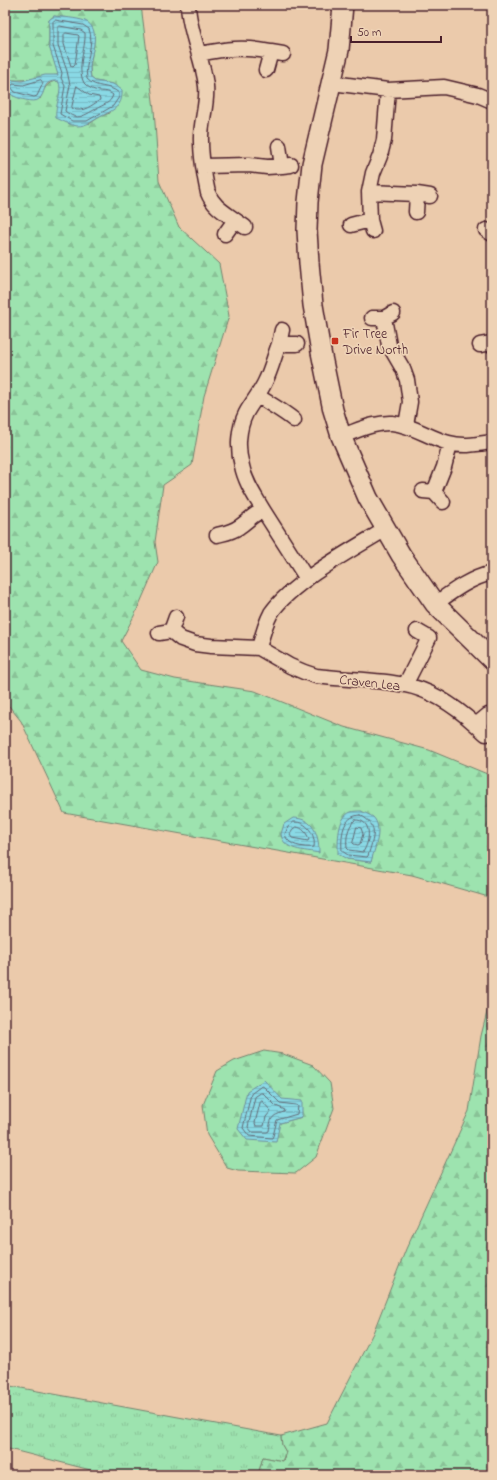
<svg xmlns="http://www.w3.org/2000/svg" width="497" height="1480" font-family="'Indie Flower',sans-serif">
<defs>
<pattern id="grass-tufts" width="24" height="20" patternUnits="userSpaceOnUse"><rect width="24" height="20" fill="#9de3af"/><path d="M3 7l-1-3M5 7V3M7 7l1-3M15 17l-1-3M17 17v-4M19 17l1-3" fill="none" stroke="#89c297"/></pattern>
<pattern id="forest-firs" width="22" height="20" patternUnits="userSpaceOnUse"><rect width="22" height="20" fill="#9de3af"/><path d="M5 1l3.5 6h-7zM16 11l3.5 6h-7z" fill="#89c297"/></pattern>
<pattern id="water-rules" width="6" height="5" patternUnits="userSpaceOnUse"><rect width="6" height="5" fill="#89d9e5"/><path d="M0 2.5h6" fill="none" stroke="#78bac5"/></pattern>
</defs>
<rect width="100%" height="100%" fill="#ebcaab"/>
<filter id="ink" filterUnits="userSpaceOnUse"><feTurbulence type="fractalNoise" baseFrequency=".025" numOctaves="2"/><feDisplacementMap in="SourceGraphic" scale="8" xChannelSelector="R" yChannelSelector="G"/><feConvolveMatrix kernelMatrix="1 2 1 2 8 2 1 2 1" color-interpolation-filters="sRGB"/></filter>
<g filter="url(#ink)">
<path fill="url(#grass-tufts)" stroke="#74816d" d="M5,1385L281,1436L282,1445L286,1452L282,1461L263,1457L258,1475H204L180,1470L152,1475H134L125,1473L124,1475H110L5,1448Z"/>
<path fill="url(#forest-firs)" stroke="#74816d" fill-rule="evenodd" d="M5,5H141L154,109L159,181L179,227L219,264L229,316L204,396L192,465L163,485L155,542L158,562L136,612L121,641L141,670L175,679L255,691L344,727L429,750L492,776V898L412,875L64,813L21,721L5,701ZM54,16L85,21L94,41L90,68L91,78L95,81L113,84L110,113L101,116L89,124L58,81C46,81 44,90 40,99L12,80C28,81 43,76 59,75L49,46V20ZM361,811L373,818L377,827L371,862L347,859Z
M492,992V1475H258L263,1457L283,1461L286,1452L282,1445L281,1436L327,1423L373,1333L406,1249L469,1111L481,1036Z
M264,1051L283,1054L313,1065L330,1083L334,1108L316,1157L296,1173L238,1171L227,1168L207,1135L203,1105L217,1071L234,1061ZM274,1092L302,1117L280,1123Z"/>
<path fill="url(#water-rules)" stroke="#708f9b" d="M54,16C62,17 77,18 85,21C103,29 90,54 90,68C90,71 90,74 91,78L95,81L113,84L122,90C123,107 113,110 100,117C92,121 87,126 77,126C70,125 63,121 56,118C54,107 64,89 58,81C41,80 47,92 39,99C35,104 16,98 12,95C9,93 8,89 7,86L9,81L12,80L22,81L45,75H58L49,46V20Z
M361,811C365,813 370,815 373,817C384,828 374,850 371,862L347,859L338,854C338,842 337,817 351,812C354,811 358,811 361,811Z
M293,818C314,818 319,835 319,853C305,850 283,851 281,834L284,824Z
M264,1080L282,1099L302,1101V1117L280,1123L276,1142L247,1140L238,1129L247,1091Z"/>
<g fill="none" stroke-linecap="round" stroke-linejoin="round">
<path stroke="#636975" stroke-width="1" d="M55,20L83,25L89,29C95,43 84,63 87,79C96,89 109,84 119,93V97L113,106L87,121H72L60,114L65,86L61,78L62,73L53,46V22Z
M60,26L81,30L85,33C86,49 76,67 84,83C95,95 105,88 113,95C110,104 104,104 96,109C84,115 78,122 65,111L70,85L67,71L58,45V28Z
M66,33L78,35L79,36L75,65L73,67L71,66L64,44V35Z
M41,80L43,83L37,96L34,97L15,92L11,87L13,84L23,85Z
M77,86L89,95L99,97L100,100C92,105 83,113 73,109L72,107Z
M360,815C380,825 373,838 368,856L367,857L348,855L342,851C341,836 342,816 360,815Z
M355,820C373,819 370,842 363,852L349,850L347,848C346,839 347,827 355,820Z
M294,822C307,821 316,835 314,847C304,848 287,846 285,834L288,827Z
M296,827C303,827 307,834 309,839L308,841L292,838L290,835L292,830Z
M357,827L361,828L363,834L360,844L358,845L354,844L353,843Z
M262,1086L264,1087L280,1103L296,1105L298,1106L297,1114L277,1120L273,1136L272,1138L249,1136L243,1128L251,1094Z
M261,1093H263L276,1106L285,1110L284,1112C271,1116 271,1118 269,1131L267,1132H252L248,1127L255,1097Z
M262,1101L271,1111L266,1117L264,1126H256L255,1123L260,1103Z"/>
<g stroke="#4a1f2b" stroke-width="17">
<path id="street" d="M188,5C189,33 203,58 206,86C208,105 200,123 201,141C201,156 205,179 208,193C213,206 224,212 235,220
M199,54C225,49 244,46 271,52
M266,70L271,52L283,54
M332,83L388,90L444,87L478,95L492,101
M279,146L282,166L291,165
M204,166L249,165L267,167L282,166
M369,192L417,194
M416,212L417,194L430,196
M370,220L369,192L373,173L380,156L384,140L388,90
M351,225L370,220L373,231
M486,230L492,234
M225,234L235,220L245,227
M372,318H384L393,313
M384,318L389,345L403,369L407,380L410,402L406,425
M282,330L279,344H297
M480,345L492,343
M258,396C270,404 283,411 294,420
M341,436C357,431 375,422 392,423C413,425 429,438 449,443C463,447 478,444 492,442
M423,491L434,492L443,502
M434,492L444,467L450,444
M263,510L307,579
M217,535C225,533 232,532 239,527C248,521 252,515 263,510C255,496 245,482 242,466C237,449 238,429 246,413C252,402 260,393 265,382C271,370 274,357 279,344
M435,604C453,591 470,578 492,573
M171,631L181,639L195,644L211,646L259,648L290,666L304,672L316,676C346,680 376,679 405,685C432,690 456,707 476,725
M159,633L171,631L176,617
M259,648C262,636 265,624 271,613C292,582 353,549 386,529
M405,685L429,638L417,631
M486,734L476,725L488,715"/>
</g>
<g stroke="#4a1f2b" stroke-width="22">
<path id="secondary" d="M343,5L339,50L312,164L308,202L307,230L309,263L313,305L321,352L333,410L341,436L368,498L401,555L435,604L492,660"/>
</g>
<use href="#street" stroke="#eed2b5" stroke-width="14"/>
<use href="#secondary" stroke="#eed2b5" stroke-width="19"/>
</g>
</g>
<rect fill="#c8321e" stroke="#eed2b5" stroke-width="1.5" x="331" y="337" width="8" height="8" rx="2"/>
<g text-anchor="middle" stroke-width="3.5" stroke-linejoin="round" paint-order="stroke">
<g font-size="14" fill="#4a1f2b" stroke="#eed2b5" text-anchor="start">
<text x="343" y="338">Fir Tree<tspan x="343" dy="16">Drive North</tspan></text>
</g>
<g font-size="14" fill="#4a1f2b" stroke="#eed2b5">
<text transform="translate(370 682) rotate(6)" y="5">Craven Lea</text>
</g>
</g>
<rect width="497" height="1480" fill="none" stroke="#eed2b5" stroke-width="20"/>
<rect x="10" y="10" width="477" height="1460" fill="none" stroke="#4a1f2b" stroke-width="1.5" filter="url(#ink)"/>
<path d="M351 36v6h90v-6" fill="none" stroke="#4a1f2b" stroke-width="2"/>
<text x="357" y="36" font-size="12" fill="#4a1f2b" stroke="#eed2b5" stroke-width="3" paint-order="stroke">50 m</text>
</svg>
